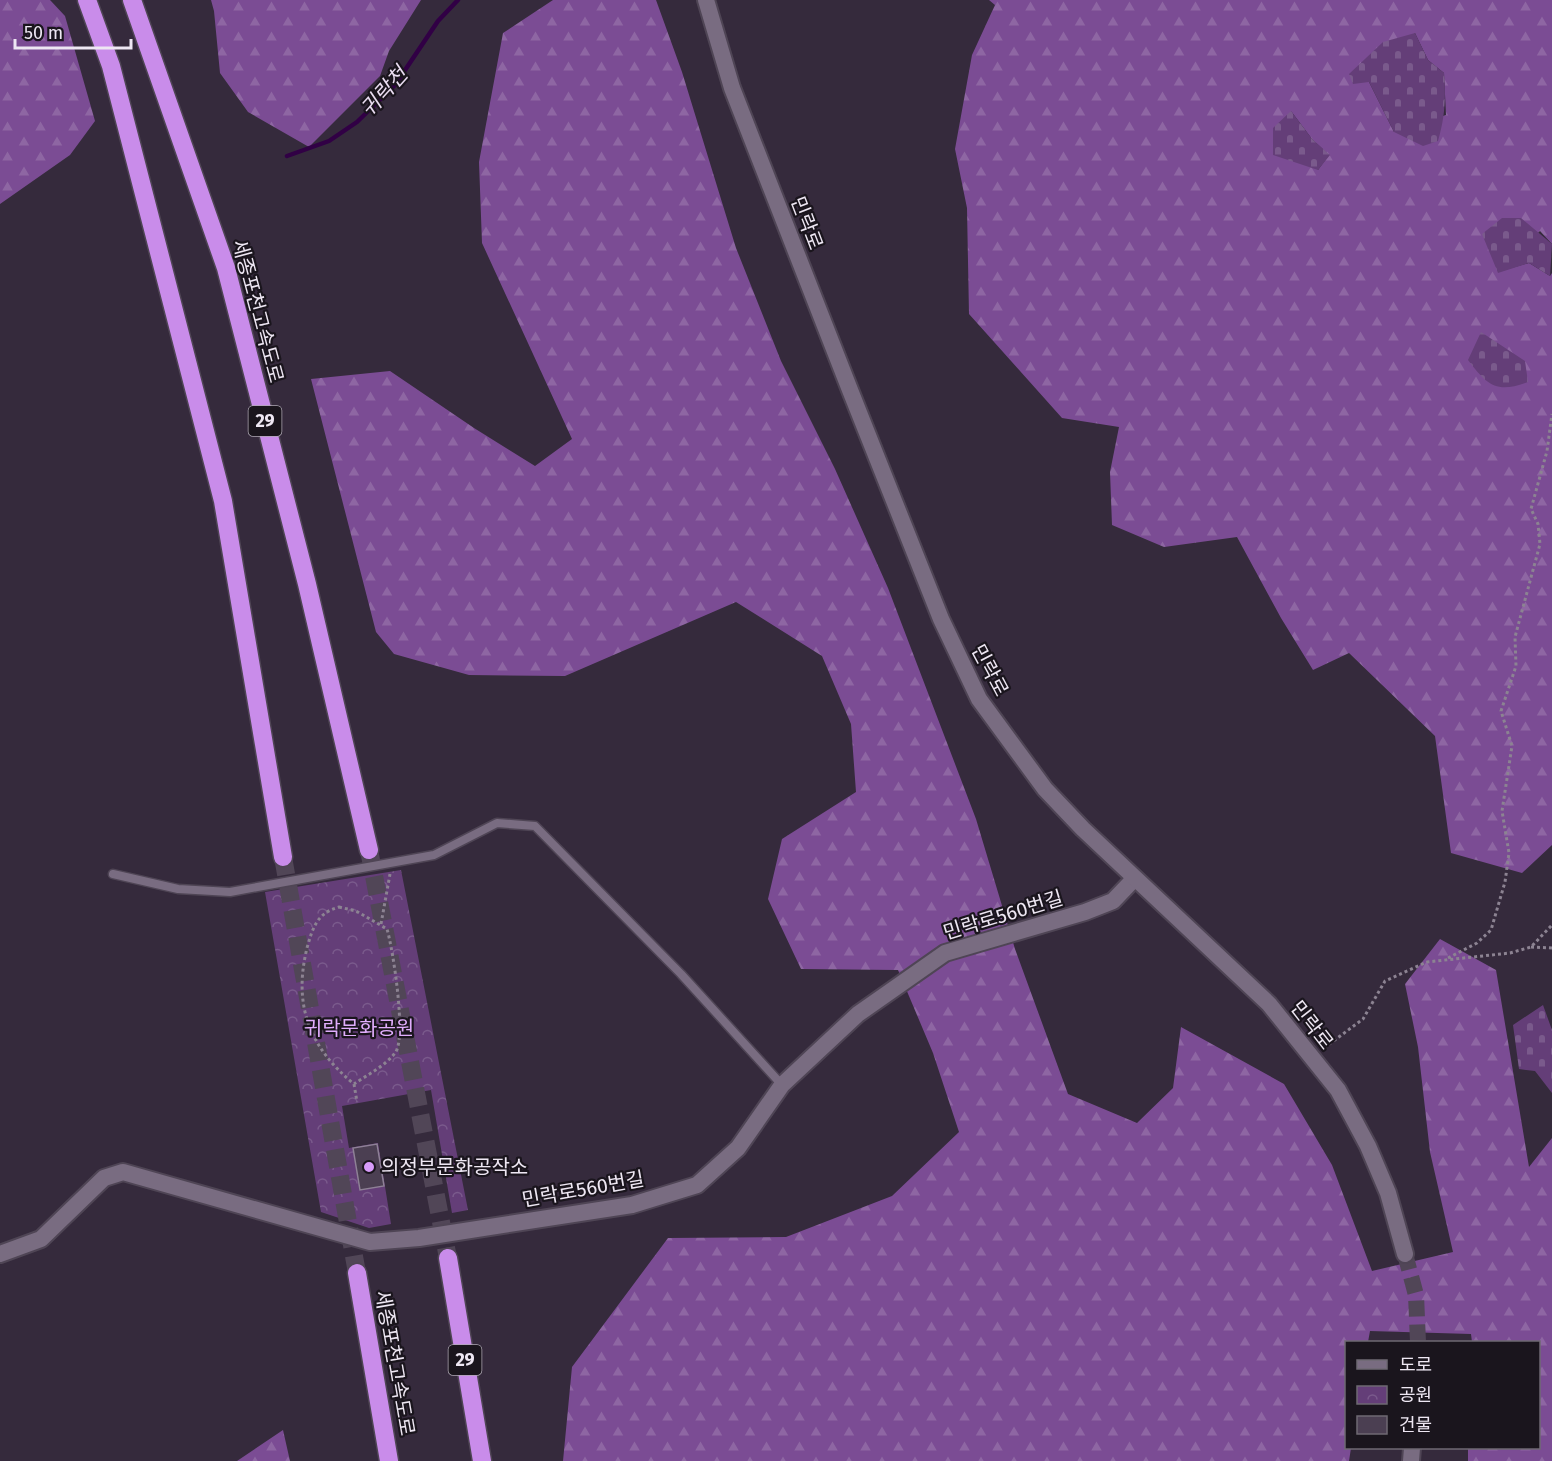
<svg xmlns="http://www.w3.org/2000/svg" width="1552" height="1461" font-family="'Fira Sans','Noto Sans KR',sans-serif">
<defs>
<pattern id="forest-firs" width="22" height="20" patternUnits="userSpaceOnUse" patternTransform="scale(1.5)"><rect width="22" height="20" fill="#7b4c94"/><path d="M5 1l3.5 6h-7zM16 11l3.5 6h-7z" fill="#8e66a3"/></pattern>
<pattern id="cemetery-stones" width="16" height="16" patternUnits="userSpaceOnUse" patternTransform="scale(1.5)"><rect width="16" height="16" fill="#643e78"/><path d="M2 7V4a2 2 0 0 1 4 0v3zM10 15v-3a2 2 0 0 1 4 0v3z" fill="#7a5a8c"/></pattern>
<pattern id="park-crowns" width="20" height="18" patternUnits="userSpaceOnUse" patternTransform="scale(1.5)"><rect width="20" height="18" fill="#643e78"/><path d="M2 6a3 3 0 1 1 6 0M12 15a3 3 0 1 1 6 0" fill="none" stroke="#7a5a8c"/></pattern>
</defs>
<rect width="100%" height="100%" fill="#352a3c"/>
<path fill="url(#forest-firs)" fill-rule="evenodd" d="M0,0H50L65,16L95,121L70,155L0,204Z
M211,0H421L389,51L380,76L309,147L248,112L220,73L214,11Z
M553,0H656L682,72L736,248L781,361L835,469L888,588L976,819L1015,949L1068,1094L1137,1123L1173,1088L1181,1027L1284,1084L1332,1165L1372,1271L1453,1252L1430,1152L1418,1047L1405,984L1440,939L1496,970L1529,1167L1552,1138V1461H1468V1448H1538V1342H1472L1471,1334L1370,1331L1368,1342H1346V1448H1351L1349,1461H563L572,1367L668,1238L786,1237L892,1196L959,1132L933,1053L898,970L801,969L768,899L782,839L856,792L851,724L822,656L736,602L565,676L469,675L394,654L376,632L311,379L390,371L474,428L535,466L572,439L482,243L479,162L503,33Z
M989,0H1552V244L1540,231L1498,272L1529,263L1550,276L1552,273V845L1522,873L1451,853L1435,736L1349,653L1313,670L1281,618L1237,537L1164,547L1112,525L1110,472L1119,427L1062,418L969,314L967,208L955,149L972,55L995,5ZM1415,33L1428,60L1444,73L1446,115L1394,132L1369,82ZM1291,111L1312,139L1329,155L1318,170Z
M283,1430L290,1461H237Z"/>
<path fill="url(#cemetery-stones)" d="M1415,33L1428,60L1444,73C1446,98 1445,117 1438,141L1423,146L1394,132L1369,82L1353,84L1349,74L1383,42Z
M1291,111L1312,139L1330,155L1318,170L1273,155V128Z
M1502,218H1521L1552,244L1550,276L1529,263L1498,273L1482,234Z
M1481,332L1525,361L1528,382C1496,394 1487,385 1468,360Z
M1543,1005L1552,1030V1093L1535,1071L1519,1069L1513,1025Z"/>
<path fill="url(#park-crowns)" d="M401,870L468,1210L452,1213L431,1090L342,1106L349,1148L378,1143L391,1224L369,1228L321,1212L265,892Z"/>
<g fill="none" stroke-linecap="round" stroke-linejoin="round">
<path stroke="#310045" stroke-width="4.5" d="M287,156L329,141L357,122L395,85L438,21L458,0"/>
</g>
<path fill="#4b3f52" stroke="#8e8196" stroke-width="1.5" d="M377,1144L384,1186L360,1190L353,1148Z"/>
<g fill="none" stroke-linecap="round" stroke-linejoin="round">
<path stroke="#514657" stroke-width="16" stroke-dasharray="16 8" stroke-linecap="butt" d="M1405,1254L1416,1295L1418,1342"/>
<path stroke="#514657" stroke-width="18" stroke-dasharray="18 9" stroke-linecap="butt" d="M369,850L448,1258
M283,857L357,1273"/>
<g stroke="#4f4555" stroke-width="11">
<path id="service" d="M113,874L178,889L230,892L434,855L497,823L535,826L681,974L782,1085"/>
</g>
<g stroke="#4f4555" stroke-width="20">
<path id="minor" d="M0,1254L41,1239L104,1178L123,1172L370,1242L419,1238L632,1205L697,1185L738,1148L782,1085L858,1014L945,953L1085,912L1113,901L1134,879"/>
</g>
<g stroke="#4f4555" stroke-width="20">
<path id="secondary" d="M706,0L732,88L850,390L941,619L979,699L1045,789L1083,829L1269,1004L1338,1090L1368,1146L1388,1193L1405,1254
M1411,1461L1412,1448"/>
</g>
<g stroke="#4f4555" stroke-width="21">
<path id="motorway" d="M87,0L111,66L223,501L283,857
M132,0L226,268L307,584L369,850
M448,1258L482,1461
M357,1273L389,1461"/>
</g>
<path stroke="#8c8392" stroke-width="3" stroke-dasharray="3 3" stroke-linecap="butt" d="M339,907L356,911L387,929C393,949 407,1039 395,1053C385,1066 367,1075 354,1084C309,1047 293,1005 307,948C313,927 317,913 339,907Z
M381,924L390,874
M1531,947L1552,948
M1448,958L1477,943L1491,930L1505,882L1509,853L1502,811L1512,746L1501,711L1516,666L1515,637L1540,544L1538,524L1531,509L1547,451L1552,414
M1324,1048L1363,1019L1385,981L1427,962L1510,953L1531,947L1552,925
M354,1084L357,1102"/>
<use href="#service" stroke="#796c81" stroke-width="8"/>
<use href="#minor" stroke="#796c81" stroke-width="16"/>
<use href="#secondary" stroke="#796c81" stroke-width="16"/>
<use href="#motorway" stroke="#c98cea" stroke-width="18"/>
</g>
<circle fill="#d79bf9" stroke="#1a151d" stroke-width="2" cx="369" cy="1167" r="6"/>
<g text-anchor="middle" stroke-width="4.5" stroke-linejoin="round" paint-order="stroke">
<g fill="#1a151d" stroke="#aea8b3" stroke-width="1.5">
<rect x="248.5" y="406" width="33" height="30" rx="4.5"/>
<rect x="448.5" y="1345" width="33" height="30" rx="4.5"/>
</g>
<g font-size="18" font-weight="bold" fill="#eee7f3">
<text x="265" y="427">29</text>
<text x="465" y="1366">29</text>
</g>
<g font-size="20" fill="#eee7f3" stroke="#1a151d">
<text transform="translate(807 223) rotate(69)" y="7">민락로</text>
<text transform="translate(258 311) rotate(75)" y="7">세종포천고속도로</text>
<text transform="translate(990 670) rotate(62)" y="7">민락로</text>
<text transform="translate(1003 915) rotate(-17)" y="7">민락로560번길</text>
<text transform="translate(1312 1025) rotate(52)" y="7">민락로</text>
<text transform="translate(583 1189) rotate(-10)" y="7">민락로560번길</text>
<text transform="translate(395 1363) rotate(80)" y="7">세종포천고속도로</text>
</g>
<g font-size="20" fill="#e0adfc" stroke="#1a151d">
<text x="359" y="1035">귀락문화공원</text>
</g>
<g font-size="20" fill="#eee7f3" stroke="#1a151d" text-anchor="start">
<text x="381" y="1174">의정부문화공작소</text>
</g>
<g font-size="21" font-style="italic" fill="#ebdef2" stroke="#1a151d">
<text transform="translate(384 92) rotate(-48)" y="7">귀락천</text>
</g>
</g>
<rect x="1345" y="1341" width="195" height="108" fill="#1a151d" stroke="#6f6973" stroke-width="1.5"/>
<rect x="1357" y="1360" width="30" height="9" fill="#796c81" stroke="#6f6973" stroke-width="1.5"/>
<text x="1399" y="1371" font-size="18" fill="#eee7f3">도로</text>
<rect x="1357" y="1386" width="30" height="18" fill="url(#park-crowns)" stroke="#6f6973" stroke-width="1.5"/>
<text x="1399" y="1401" font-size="18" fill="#eee7f3">공원</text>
<rect x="1357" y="1416" width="30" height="18" fill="#4b3f52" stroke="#6f6973" stroke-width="1.5"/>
<text x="1399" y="1431" font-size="18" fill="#eee7f3">건물</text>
<path d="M15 39v9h116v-9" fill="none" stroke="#eee7f3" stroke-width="3"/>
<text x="24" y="39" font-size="18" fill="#eee7f3" stroke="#1a151d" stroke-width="4.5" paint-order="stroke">50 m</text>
</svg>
